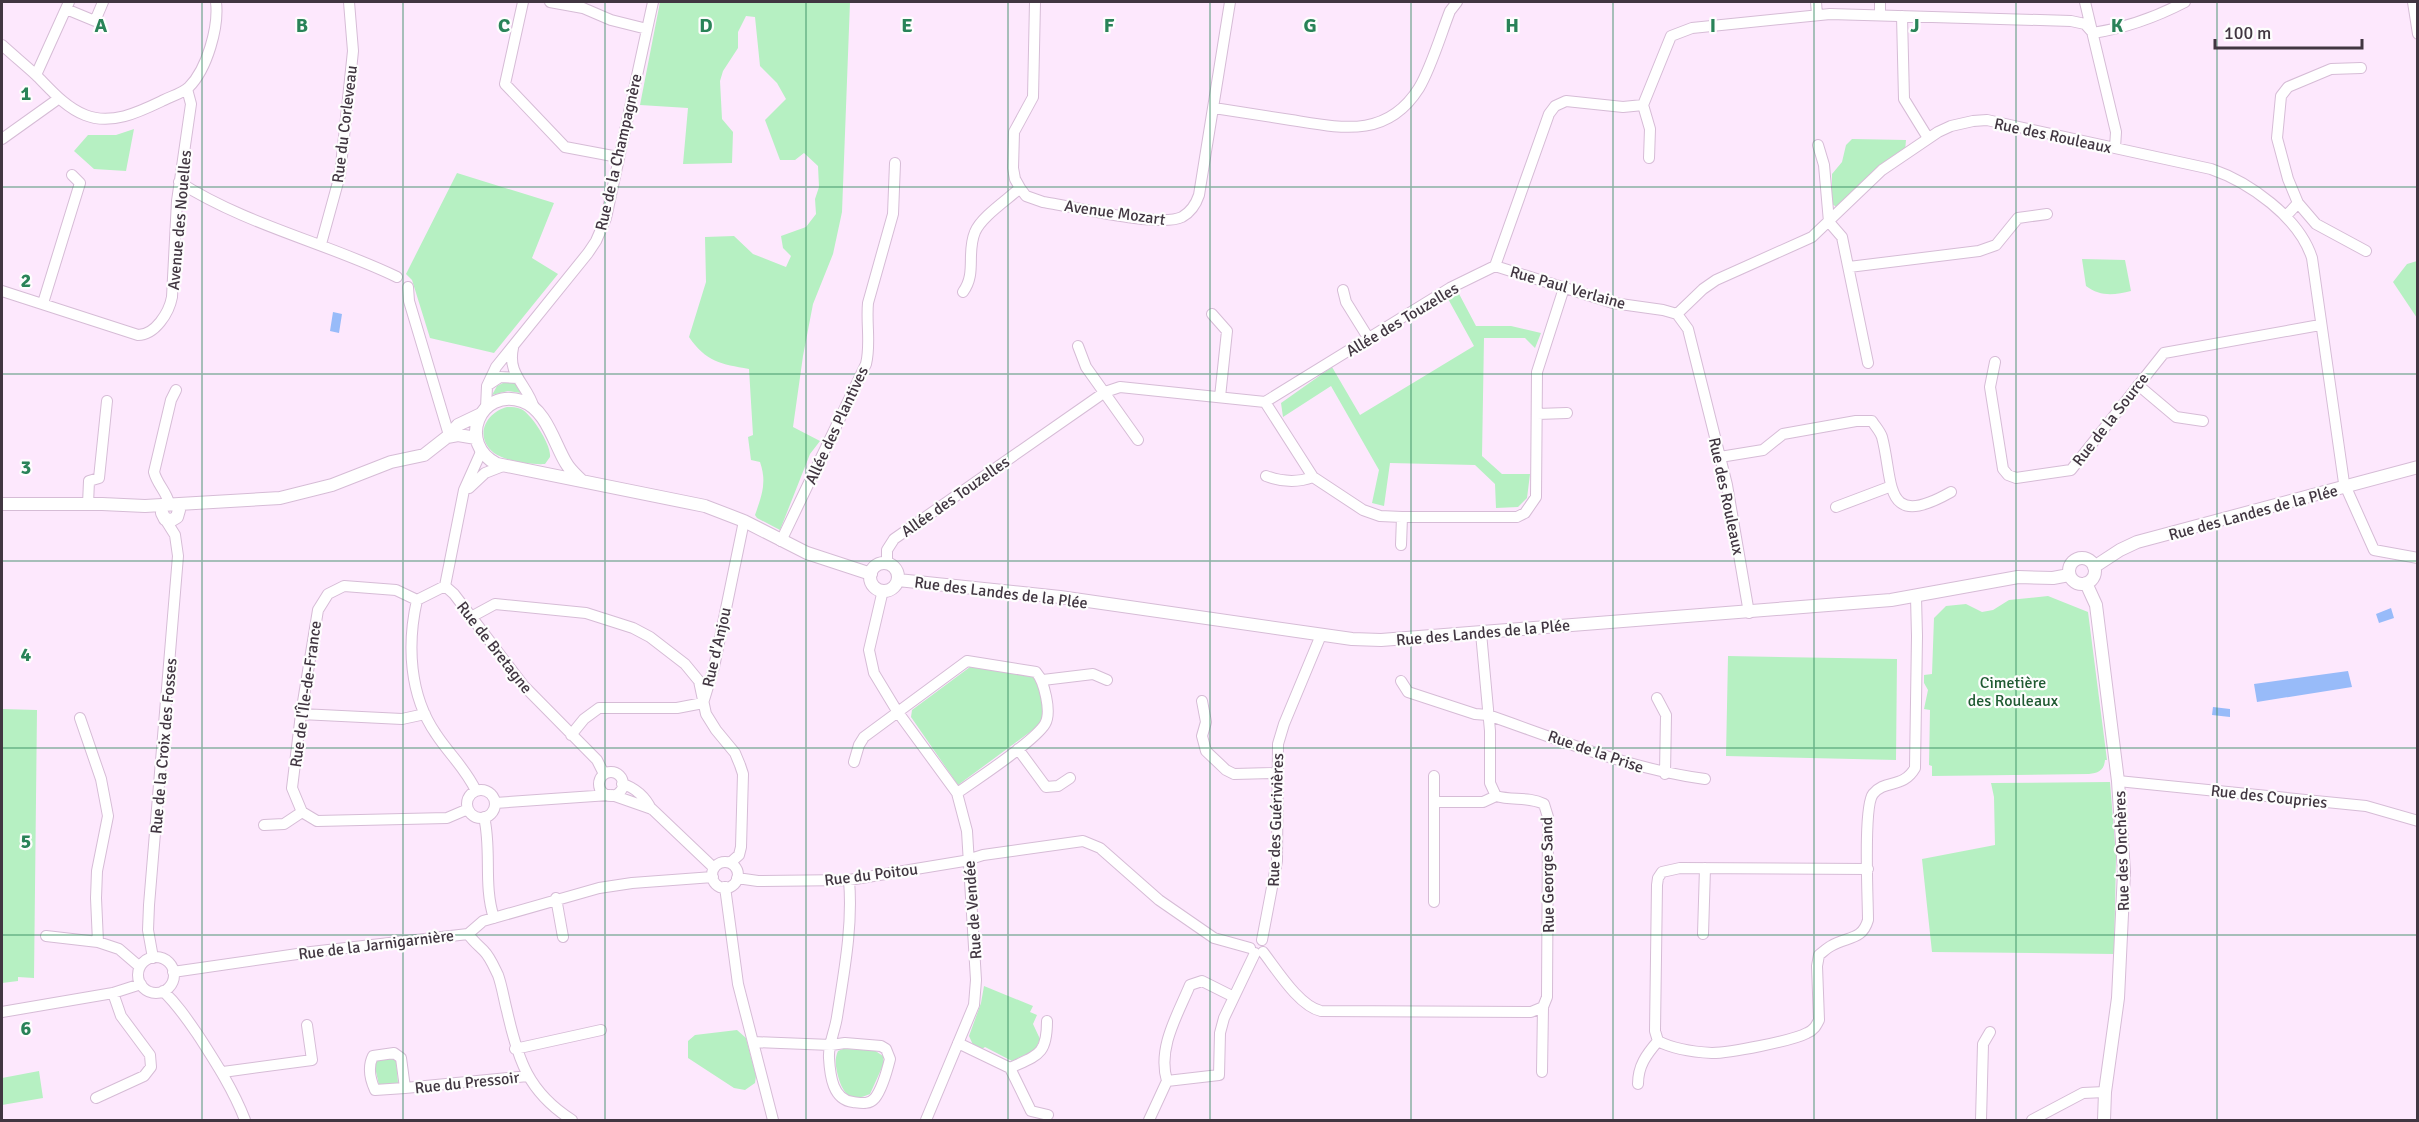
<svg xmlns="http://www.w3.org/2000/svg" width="2419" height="1122" font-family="Signika,sans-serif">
<rect width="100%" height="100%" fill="#fde8fd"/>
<path fill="#b6f0c2" d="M660,2H850L842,212L833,254L813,304L803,356L793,427L820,441L810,454L780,530L757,518L755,515C762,495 767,482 760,462L751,460L748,437L753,435L749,369C721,364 706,362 689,337L706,282L705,237L734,236L753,254L786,267L791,256L783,248L781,236L806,227L816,214L815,199L819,187L818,166L804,153L795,160H780L765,120L786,99L777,83L760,66L755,17L746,16L738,32V48L723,71L720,81L722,119L733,132L732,163L683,164L688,108L640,105Z
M134,129L126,171L94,169L74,151L88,135H116Z
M1852,139L1906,140L1905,151L1838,208L1832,204V174L1842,162L1846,145Z
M457,173L554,203L532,258L558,274L494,353L430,338L412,280L406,274Z
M2082,259L2125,260L2131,291C2115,295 2100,297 2086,286Z
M2417,261H2418L2417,318L2393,282L2407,264Z
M1457,290L1476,326H1511L1541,333L1535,348L1525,338H1484L1482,456L1502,474H1530L1527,498L1518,507L1496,508L1495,484L1475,465L1390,463L1384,506L1372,503L1379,470L1331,386L1283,417L1281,403L1332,367L1360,415L1474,346L1447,297Z
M505,382L516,383L521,393L508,391L492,395L497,386Z
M507,407C511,407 517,407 521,409C531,413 552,446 550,457L545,464C532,465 505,461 494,453C474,437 485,413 507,407Z
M2048,596L2088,612L2107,760H2105C2104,771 2098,773 2089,774L1932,776V766L1929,765L1930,710L1924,709L1928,690L1924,683V675L1932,674L1934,618L1946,606L1966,604L1982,612L1993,610L2009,600Z
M1728,656L1897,659L1896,760L1726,756Z
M970,667L1033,676L1039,684L1045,721L958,785L911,717L912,710Z
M2,709L37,710L34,978L18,977V981L2,983Z
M2110,782L2116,856L2114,954L1932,952L1922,859L1995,845L1994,797L1991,783Z
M984,986L1033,1006L1030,1012L1037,1015L1033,1024L1040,1039L1035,1050L1012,1061L985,1047L982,1049L974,1047L969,1036L981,1003Z
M737,1030L746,1038L756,1076L755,1083L745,1090L734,1088L688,1058V1041L695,1035Z
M843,1049L874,1050L883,1056L884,1063L870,1094C850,1103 843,1094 838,1076C836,1067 834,1060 838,1051Z
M396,1058L398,1083L379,1085L374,1063L377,1059Z
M39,1071L43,1098L2,1105V1078Z"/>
<path fill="#98bbf9" d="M333,312L342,314L339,333L330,331Z
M2391,608L2394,618L2379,623L2376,614Z
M2348,671L2352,687L2257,702L2254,684Z
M2213,707L2230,709V717L2212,715Z"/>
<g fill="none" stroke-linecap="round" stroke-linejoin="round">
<g stroke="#d6bcd6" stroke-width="12">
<path id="minor" d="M523,2L505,84L565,147L618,157
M550,2L583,8L611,20L647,29
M1035,2L1033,97L1014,132L1013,168L1015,179L1020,188L1026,196L1043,202C1071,206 1160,228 1182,217C1191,212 1196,204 1199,195L1230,2
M1816,2L1817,15
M2085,2L2116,132L2115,148
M2413,2L2418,34
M66,9L95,21L103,2
M1880,15V2
M1902,16L1904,99L1928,138
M2093,33C2126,28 2156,17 2185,2
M2,45C13,55 25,65 36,75C51,90 65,107 85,115C112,126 141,111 164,100C172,96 183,93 189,87C207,69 219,27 216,2
M36,75L69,2
M1643,105L1650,129L1649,158
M1214,108C1239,112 1265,116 1291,120C1341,128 1387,139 1419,88C1431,68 1441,34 1450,11L1457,2
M2,139L58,99
M1818,145L1824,165L1829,222L1842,237L1868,363
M179,182C246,225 327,243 397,277
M2298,203L2316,224L2366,251
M2286,216L2298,203L2288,179L2277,138L2281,96L2288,87L2331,69L2361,68
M321,244L340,175L353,51L349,2
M1495,266L1613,303L1663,310L1677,314
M1849,267L1979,251L1996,245L2018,218L2047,214
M408,287L409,301L449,435
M1343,290L1346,302L1369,339
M2,291L138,335C155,335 169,313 172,297L177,201L191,104L187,89
M963,292C977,273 966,253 975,232C981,217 1007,200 1020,188
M43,303L80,183L72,175
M1212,314L1227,331L1220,397
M1677,314L1703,289L1716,280L1812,237L1882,170L1938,132L1951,126L1973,121L1987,120L2211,169C2249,182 2299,217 2312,258L2344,483L2374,550L2418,558
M1677,314L1688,329L1727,485L1749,613
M1078,346L1086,367L1138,440
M513,348C507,375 527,384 534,408
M1995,362L1990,387L2003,469L2008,475L2016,478L2071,470L2164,353L2320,325
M488,385L500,377L518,378
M2138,385L2176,417L2203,421
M1265,402L1313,477L1363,510L1380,516L1402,517H1517L1525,513L1536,497L1537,372L1564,288
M486,408L487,386L496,367L588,253L596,241L606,218L653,2
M1537,414L1567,413
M481,452L464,490L445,586L454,594L523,685L597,760L604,774
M1720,457L1763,450L1783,434L1856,421H1872C1875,426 1880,431 1882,437C1894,482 1882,531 1951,492
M1266,476C1282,482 1297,483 1313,477
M469,488L485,473L503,466
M169,503C166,491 157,484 154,472L171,400L176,390
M88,504L89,481L99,478L107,401
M1836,507L1889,487
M781,541L866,364C871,344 866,324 868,303L893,214L895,163
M1401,545L1402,517
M887,563V550L894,539L1105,392L1120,387L1265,402L1450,288L1495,266L1549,114L1555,106L1566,101L1623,107L1643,105L1671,36L1692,28L1830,14L2071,21L2085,24L2093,33
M445,586L417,600L396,590L344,586L328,594L318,610L301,714L292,788L302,812L317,821L447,818L468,809
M883,590L869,650L874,673L897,711L957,793L967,831L976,980L974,1005L926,1120
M417,600C407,644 409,695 436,734C449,754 466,769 476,791
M471,617L495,604L586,613L633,628L650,637L685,664L699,681L706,714L716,730L735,753L740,765L743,774L741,847L739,855L730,863
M1043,680L1093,674L1107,680
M1401,681L1408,692L1475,714L1488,715C1560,740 1629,769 1705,779
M1657,698L1666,715L1665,774
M1202,701L1206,722L1202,736L1206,751L1226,770L1234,774L1276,773
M301,714L402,719L425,714
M80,718L101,779L108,816L97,871L96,898L98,942L119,949L140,967
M571,735L584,719L599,708H677L703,703L714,667L744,521
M1018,749L1046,787L1058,786L1070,778
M854,762L859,745L864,737L967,661L1036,672C1044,681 1052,712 1045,724C1035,741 976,780 957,793
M599 784a12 12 0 1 1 24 0a12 12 0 1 1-24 0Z
M1434,776V802
M2118,781L2366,806L2418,821
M622,784C635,787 646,798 651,809
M467 804a14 14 0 1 1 28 0a14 14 0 1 1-28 0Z
M612,795L652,809L714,868
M495,803L609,795
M484,817C492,850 483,885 494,918
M264,825L284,824L302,812
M712 875a13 13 0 1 1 26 0a13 13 0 1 1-26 0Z
M1868,869L1680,868L1662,872L1658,878L1657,885L1655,1031L1658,1041C1673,1049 1694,1052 1712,1053C1729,1053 1792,1041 1807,1033C1814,1030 1816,1026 1819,1020L1817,966L1819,955C1823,952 1827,948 1831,946C1847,936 1862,941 1868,920C1868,899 1863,807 1873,794C1885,779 1903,789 1915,768L1917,636L1916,597
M737,878L758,881L849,880L964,861L983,855L1083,841L1100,848L1159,900L1214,938L1250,948
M725,887L738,984L773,1120
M556,898L563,937
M1434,902V802H1483L1496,796
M468,934L483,921L599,888L632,883L713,877
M468,934C473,941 478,945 484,951C490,957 494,967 498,975C502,986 504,1000 507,1011C518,1060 528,1092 572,1120
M1703,934L1705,868
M46,936L98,942
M1262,940L1277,861L1278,744L1284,724L1321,635
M1263,952C1277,970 1299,1006 1321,1011L1531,1012L1543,1007L1547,997L1548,817L1544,804C1527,796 1513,801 1496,796L1490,783V731L1481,633
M138 975a18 18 0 1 1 36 0a18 18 0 1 1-36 0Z
M153,958L148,930L149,905L178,556L175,535L165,519
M173,972L311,952L468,934
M163,991C177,1004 187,1019 198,1035C216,1063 233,1089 245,1120
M2,1012L113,993L141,984
M753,1042L831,1045L845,1043L881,1046L886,1049L890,1059C887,1071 882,1089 875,1098C869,1105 861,1103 853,1102C833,1100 830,1076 829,1058C828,1045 835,1031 837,1017C844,972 853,926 849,880
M958,1043L1010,1068L1031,1111L1048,1115
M515,1049L601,1030
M1010,1068C1038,1055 1047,1055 1047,1021
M223,1072L312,1060L307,1025
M1542,1072L1543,1007
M1167,1081C1157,1048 1178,1014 1190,985L1202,981L1234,997
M1638,1084C1638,1066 1646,1055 1658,1041
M405,1088L401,1058L394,1053L373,1056C368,1066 370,1079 375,1090L405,1088L528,1076
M96,1098L144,1076L151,1067L150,1055L121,1016L113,993
M1149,1120L1167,1081L1219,1075L1220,1033L1224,1018L1255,953
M1981,1120L1983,1044L1990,1032
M2032,1120L2083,1093L2105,1092"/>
</g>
<g stroke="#d6bcd6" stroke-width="14">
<path id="tertiary" d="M447,437L458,435L476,438
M581,480C576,475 570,470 566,463C554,443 546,409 522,401C479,387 457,444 497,464L705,506L744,521L807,553L871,574
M2,504H102L145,506L280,498L332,485L391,462L424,455L447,437L458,425L481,414
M162,513L165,519L172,520L177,517L179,510
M2069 571a13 13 0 1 1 26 0a13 13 0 1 1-26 0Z
M870 577a14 14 0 1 1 28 0a14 14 0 1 1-28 0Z
M2094,567L2120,550L2137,542L2418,467
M898,580L1060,597L1352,639L1381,640L1891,600L2018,577L2053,578L2069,575
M2086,583L2096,605L2118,781L2124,872L2118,998L2105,1092L2104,1120"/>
</g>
<use href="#minor" stroke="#fff" stroke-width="10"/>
<use href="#tertiary" stroke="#fff" stroke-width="12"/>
</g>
<path fill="none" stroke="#298358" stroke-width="1.5" stroke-opacity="0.55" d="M202,2V1120M403,2V1120M605,2V1120M806,2V1120M1008,2V1120M1210,2V1120M1411,2V1120M1613,2V1120M1814,2V1120M2016,2V1120M2217,2V1120M2,187H2418M2,374H2418M2,561H2418M2,748H2418M2,935H2418"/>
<g text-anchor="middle" stroke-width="4.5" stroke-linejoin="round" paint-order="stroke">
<g font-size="16" fill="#413641" stroke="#fdfdfd">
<text transform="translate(344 124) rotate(-83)" y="6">Rue du Corleveau</text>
<text transform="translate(2053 135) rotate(12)" y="6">Rue des Rouleaux</text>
<text transform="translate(618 152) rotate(-77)" y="6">Rue de la Champagnère</text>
<text transform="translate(1115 212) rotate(8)" y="6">Avenue Mozart</text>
<text transform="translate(179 220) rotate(-85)" y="6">Avenue des Nouelles</text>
<text transform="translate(1568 287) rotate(16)" y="6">Rue Paul Verlaine</text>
<text transform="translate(1402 319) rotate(-31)" y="6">Allée des Touzelles</text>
<text transform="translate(2110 419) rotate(-52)" y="6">Rue de la Source</text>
<text transform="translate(836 425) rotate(-65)" y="6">Allée des Plantives</text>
<text transform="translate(955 496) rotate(-35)" y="6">Allée des Touzelles</text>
<text transform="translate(1727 496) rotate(78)" y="6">Rue des Rouleaux</text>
<text transform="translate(2253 512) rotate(-15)" y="6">Rue des Landes de la Plée</text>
<text transform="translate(1001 592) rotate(7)" y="6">Rue des Landes de la Plée</text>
<text transform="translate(1483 632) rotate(-5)" y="6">Rue des Landes de la Plée</text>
<text transform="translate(495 647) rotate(52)" y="6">Rue de Bretagne</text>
<text transform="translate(716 647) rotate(-77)" y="6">Rue d'Anjou</text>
<text transform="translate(305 694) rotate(-82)" y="6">Rue de l'Île-de-France</text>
<text transform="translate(163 746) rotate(-85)" y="6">Rue de la Croix des Fosses</text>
<text transform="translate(1596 751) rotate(19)" y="6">Rue de la Prise</text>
<text transform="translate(2269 796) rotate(6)" y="6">Rue des Coupries</text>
<text transform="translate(1275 820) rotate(-88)" y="6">Rue des Guérivières</text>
<text transform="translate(2121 851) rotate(-92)" y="6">Rue des Onchères</text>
<text transform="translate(871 874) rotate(-7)" y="6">Rue du Poitou</text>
<text transform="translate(1547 875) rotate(-91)" y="6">Rue George Sand</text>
<text transform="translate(972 910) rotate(-94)" y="6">Rue de Vendée</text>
<text transform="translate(376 944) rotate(-7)" y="6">Rue de la Jarnigarnière</text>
<text transform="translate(467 1082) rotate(-6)" y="6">Rue du Pressoir</text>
</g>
<g font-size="16" fill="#1f5a32" stroke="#fdfdfd">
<text x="2013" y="688">Cimetière<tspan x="2013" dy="18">des Rouleaux</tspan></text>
</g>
</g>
<g font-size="20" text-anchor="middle" font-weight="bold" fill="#298358" stroke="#fdfdfd" stroke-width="4.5" stroke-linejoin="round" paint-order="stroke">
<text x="101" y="32">A</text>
<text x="302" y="32">B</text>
<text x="504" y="32">C</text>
<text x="706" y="32">D</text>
<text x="907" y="32">E</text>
<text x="1109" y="32">F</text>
<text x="1310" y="32">G</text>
<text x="1512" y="32">H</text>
<text x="1713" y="32">I</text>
<text x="1915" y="32">J</text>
<text x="2117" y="32">K</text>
<text x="26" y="100">1</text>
<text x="26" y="287">2</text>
<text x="26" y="474">3</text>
<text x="26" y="661">4</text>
<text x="26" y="848">5</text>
<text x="26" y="1035">6</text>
</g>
<rect width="2419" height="1122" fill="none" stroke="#413641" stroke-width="6"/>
<path d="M2215 39v9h147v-9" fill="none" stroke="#413641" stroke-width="3"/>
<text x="2224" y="39" font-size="18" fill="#413641" stroke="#fdfdfd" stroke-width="4.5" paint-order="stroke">100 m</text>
</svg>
